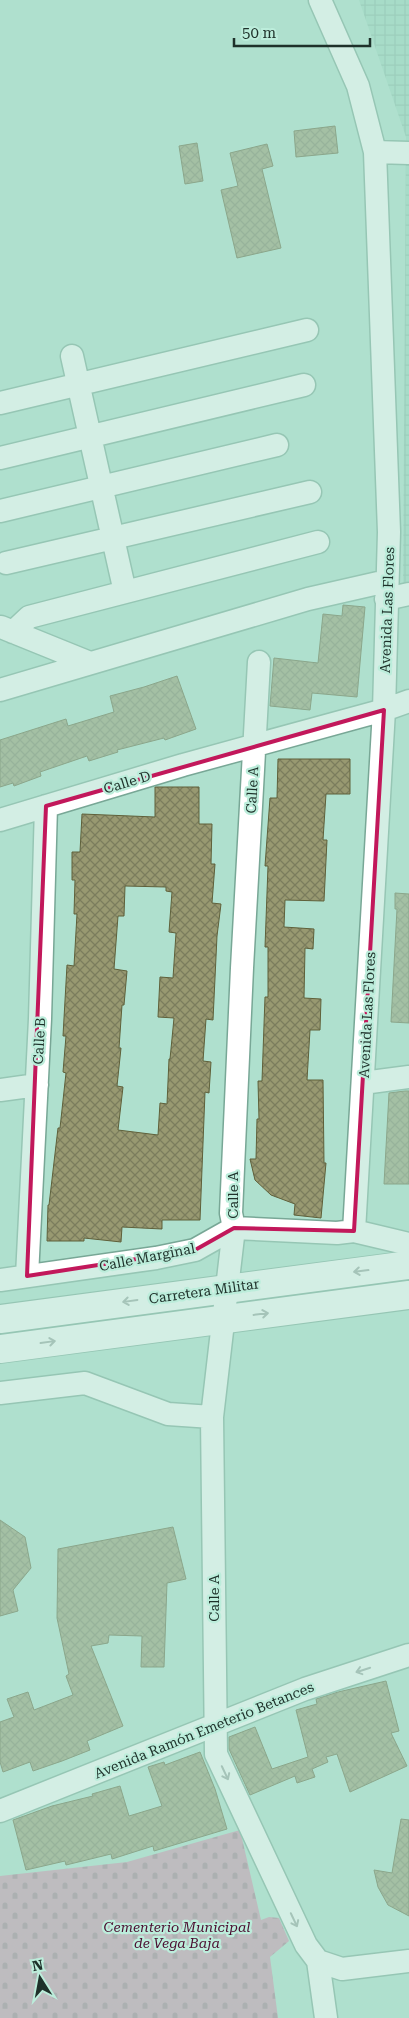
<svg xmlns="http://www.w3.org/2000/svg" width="409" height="2018" font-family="'Roboto Serif',serif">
<defs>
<pattern id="industrial-grid" width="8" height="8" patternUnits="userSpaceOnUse" patternTransform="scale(1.25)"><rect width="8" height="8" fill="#9dd7c2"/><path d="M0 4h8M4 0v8" fill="none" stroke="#87b9a7"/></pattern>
<pattern id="cemetery-stones" width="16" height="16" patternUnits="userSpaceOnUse" patternTransform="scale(1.25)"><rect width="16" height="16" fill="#d090ae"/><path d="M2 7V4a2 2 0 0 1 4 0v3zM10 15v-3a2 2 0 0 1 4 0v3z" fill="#a8768e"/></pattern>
<pattern id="building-cross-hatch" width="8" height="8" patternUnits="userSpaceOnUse" patternTransform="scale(1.25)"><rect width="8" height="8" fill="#989971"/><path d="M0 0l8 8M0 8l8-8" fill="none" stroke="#7b7d5d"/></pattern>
</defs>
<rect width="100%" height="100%" fill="#afe0ce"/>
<path fill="url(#industrial-grid)" d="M359,0H409V582L403,584L406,137Z"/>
<path fill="url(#cemetery-stones)" d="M240,1830L261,1920L269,1917L279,1918L289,1941L270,1957L278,2018H0V1876L127,1862Z"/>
<path fill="url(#building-cross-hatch)" stroke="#5f603a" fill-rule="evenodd" d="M335,126L338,153L296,157L294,131Z
M197,143L203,181L185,184L179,146Z
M267,144L273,166L262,169L281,248L237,258L221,190L238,186L230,153Z
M343,605L365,607L357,697L312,693L310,710L270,706L274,658L318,663L323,614L342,616Z
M177,676L196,729L165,740L164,738L117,750L118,752L89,761L87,756L40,772L41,776L14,786L13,783L0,787V740L66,719L68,726L114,712L110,696L144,687Z
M278,759H350V794H326L323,840H327L324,901L285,900L284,927L314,929L313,949L305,948L304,998L321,999L320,1030H310L307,1080H323L324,1163H326L321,1218L294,1215L295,1204L271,1195L255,1180L250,1159H256L257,1119H259L258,1081H262L265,997H268V947H265L268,866H265L270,798H277Z
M155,787H199V824H212L211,864H215L212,903L221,904L217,936L213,1020L206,1019L203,1061L211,1062L209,1093L205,1092L200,1220H162V1229L122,1227L121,1242L84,1238V1241H47L48,1205H49L58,1128H60L66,1073L63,1072L66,1036H63L67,965L74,966L77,914H74L75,880H72V852H80L82,814L155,817ZM125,886L166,887V891L172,892L169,932L176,933L173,978L160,977L158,1017L174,1018L170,1059H169L167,1104L160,1103L158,1135L118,1130L123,1087L117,1086L121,1048H119L122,1005H124L127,971L114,969L118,916H124Z
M395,893L409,894V1023L391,1022L397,909H395Z
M405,1091H409V1184H384L389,1093Z
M0,1520L25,1537L31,1568L13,1590L18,1611L0,1616Z
M173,1527L186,1579L167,1583L164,1667H141L142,1636L109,1635L108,1643L91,1646L123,1726L87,1741L90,1750L62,1761L33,1771L30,1762L3,1772L0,1762V1722L14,1717L7,1699L28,1692L34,1710L73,1695L66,1676L69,1674L57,1618L58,1549Z
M386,1681L399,1731L391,1733L407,1766L350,1792L337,1754L326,1757L328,1762L312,1769L315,1777L297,1783L295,1776L250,1795L229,1749V1737L255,1727L272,1769L308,1757L296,1710L317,1704L316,1699L338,1692Z
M200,1752L215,1789L227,1829L154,1851L153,1846L112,1859L111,1854L66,1865L65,1861L26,1870L13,1820L52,1806L93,1796L92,1794L120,1786L129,1816L162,1806L148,1767L164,1762L165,1765Z
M401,1819L409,1820V1916L388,1905L378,1887L374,1870L392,1873Z"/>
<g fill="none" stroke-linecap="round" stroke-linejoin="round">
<g stroke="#78a796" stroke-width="25">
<path id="minor" d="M320,0L358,86L375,152L389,532L384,710L354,1231
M375,152L409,153
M72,356L125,592
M0,403L307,330
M0,458L304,385
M0,511L277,445
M6,563L310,492
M386,599L409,594
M1,627L90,663
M13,632L29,617L318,542
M259,662L242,968L231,1213L234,1228L212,1417L216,1754L306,1945L318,1961L342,1969L409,1961
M0,690L308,599L387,581
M0,820L183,765L384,710L409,701
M363,1083L409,1077
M0,1090L37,1085
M27,1276L40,1019L46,806
M0,1280L156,1258L195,1250L234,1228L337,1233L354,1231L409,1244
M0,1393L85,1383L168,1414L212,1417
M0,1811L305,1689L409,1655
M318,1961L326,2018"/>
</g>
<g stroke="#78a796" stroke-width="30">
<path id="major" d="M0,1319L409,1265
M0,1349L409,1295"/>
</g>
<use href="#minor" stroke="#fff" stroke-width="22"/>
<use href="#major" stroke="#fff" stroke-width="28"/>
</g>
<defs><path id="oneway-shaft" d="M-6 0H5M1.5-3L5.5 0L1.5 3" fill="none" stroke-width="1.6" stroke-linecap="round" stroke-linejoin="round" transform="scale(1.25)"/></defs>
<g stroke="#9aa29f">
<use href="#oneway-shaft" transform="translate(361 1271) rotate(173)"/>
<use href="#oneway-shaft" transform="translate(130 1301) rotate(172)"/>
<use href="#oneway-shaft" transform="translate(261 1314) rotate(-7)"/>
<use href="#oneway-shaft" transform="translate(48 1342) rotate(-8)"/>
<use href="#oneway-shaft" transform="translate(363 1670) rotate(162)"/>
<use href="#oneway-shaft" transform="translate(225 1773) rotate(65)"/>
<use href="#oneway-shaft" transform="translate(294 1920) rotate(65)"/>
</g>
<path d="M0 0H409V2018H0ZM384,710L354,1231L234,1228L195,1250L27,1276L46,806Z" fill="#afe0ce" fill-opacity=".55" fill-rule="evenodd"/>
<path fill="none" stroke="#c2185b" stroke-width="4" stroke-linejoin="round" d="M384,710L354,1231L234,1228L195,1250L27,1276L46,806Z"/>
<g text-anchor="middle" stroke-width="4.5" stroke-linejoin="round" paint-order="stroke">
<g font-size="14" fill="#1e312a" stroke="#bceddb">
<text transform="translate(387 610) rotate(-88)" y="5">Avenida Las Flores</text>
<text transform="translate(127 782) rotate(-17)" y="5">Calle D</text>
<text transform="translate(252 790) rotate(-87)" y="5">Calle A</text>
<text transform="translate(367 1015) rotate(-87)" y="5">Avenida Las Flores</text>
<text transform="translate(39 1041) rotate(-87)" y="5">Calle B</text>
<text transform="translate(233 1195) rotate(-90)" y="5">Calle A</text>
<text transform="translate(147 1257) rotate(-11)" y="5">Calle Marginal</text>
<text transform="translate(204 1291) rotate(-8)" y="5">Carretera Militar</text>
<text transform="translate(214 1598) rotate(-90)" y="5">Calle A</text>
<text transform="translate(204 1730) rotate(-22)" y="5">Avenida Ramón Emeterio Betances</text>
</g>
<g font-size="14" font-style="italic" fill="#4b0d30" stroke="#bceddb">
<text x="177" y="1932">Cementerio Municipal<tspan x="177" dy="16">de Vega Baja</tspan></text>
</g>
</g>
<g transform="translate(40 1978) rotate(349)" stroke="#bceddb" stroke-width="4" paint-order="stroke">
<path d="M0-4L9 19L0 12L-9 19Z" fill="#1e312a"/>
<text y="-8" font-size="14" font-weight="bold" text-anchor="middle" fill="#1e312a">N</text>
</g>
<path d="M234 38v8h136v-8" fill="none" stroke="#1e312a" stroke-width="2.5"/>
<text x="242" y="38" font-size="15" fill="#1e312a" stroke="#bceddb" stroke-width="4" paint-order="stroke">50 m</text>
</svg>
